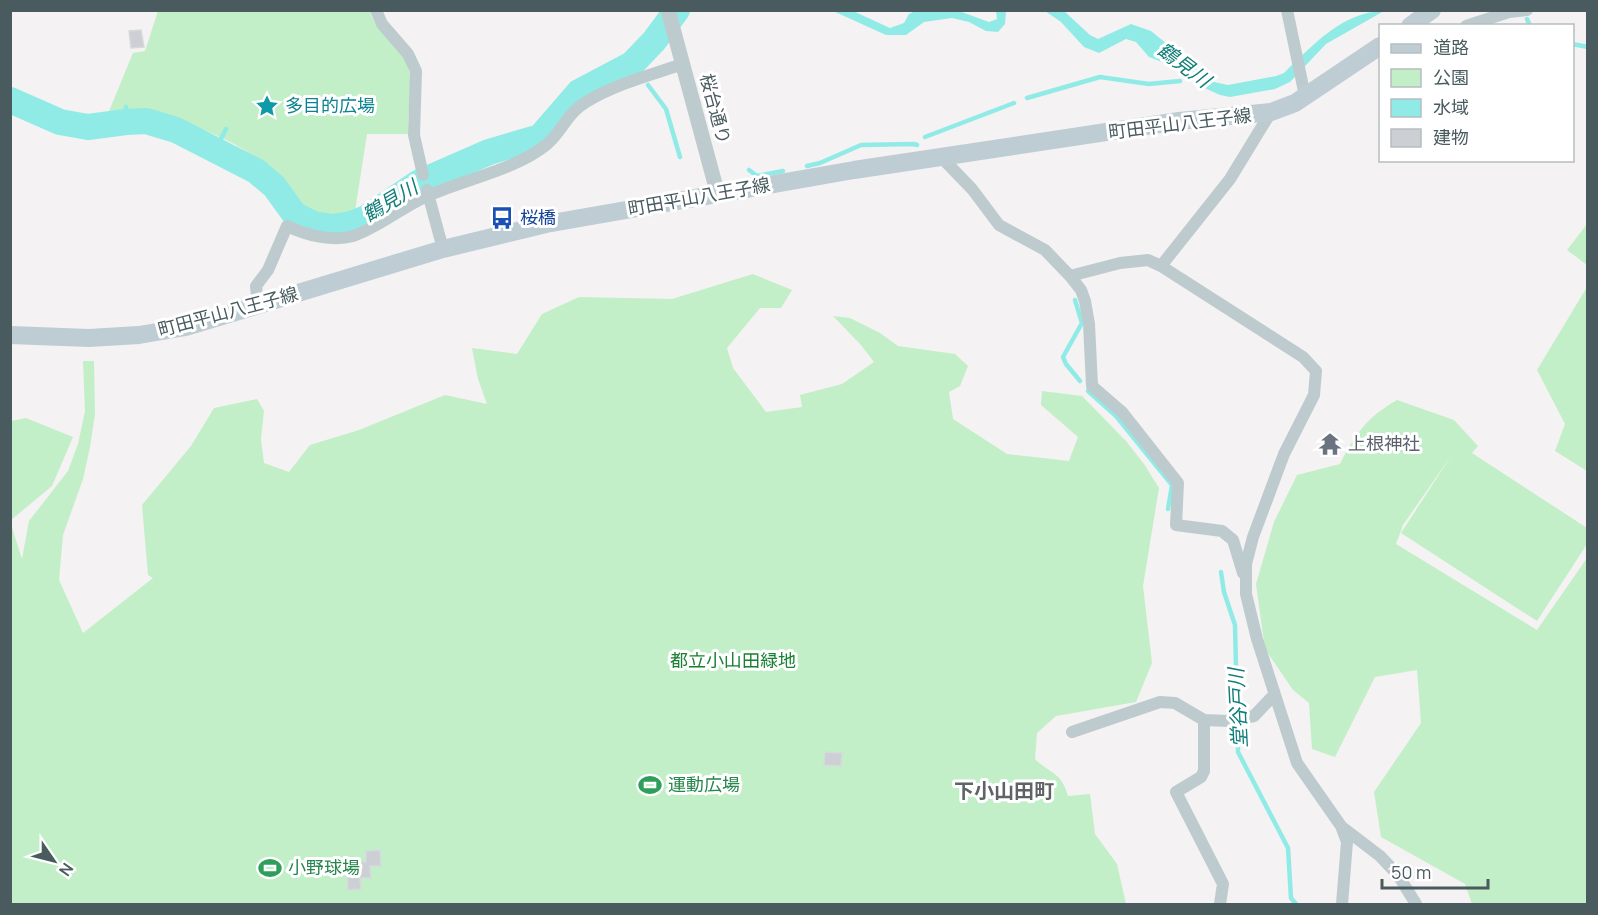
<svg xmlns="http://www.w3.org/2000/svg" width="1598" height="915" font-family="Manrope,'Noto Sans JP',sans-serif">
<rect width="100%" height="100%" fill="#f4f2f2"/>
<path fill="#c2efc7" d="M158,11H370C376,34 399,45 407,64C417,86 405,111 409,134H367L355,211C342,216 327,218 314,212C296,204 287,183 272,170C242,143 188,120 148,114C134,111 121,114 107,116L133,53L145,51Z
M1587,224V265L1567,250Z
M753,274L792,290L781,308H760L727,348L733,368L766,412L802,407L800,395L842,384L874,362L861,345L833,316L850,318L880,333L898,346L955,354L968,366L960,386L949,392L953,419L1007,454L1069,461L1078,437L1041,405L1042,391L1082,396L1126,441L1144,464L1159,488L1143,586L1152,663L1136,702L1056,716L1037,733L1035,759C1051,775 1061,771 1068,796L1090,794L1095,834L1117,864L1126,904H11L10,521L22,559L29,521L68,471L78,444L85,411L83,361H94L95,414L90,447L83,479L63,535L59,580L83,633L153,578L148,575L142,505L191,446L214,408L257,399L264,411L261,439L264,463L289,472L310,445L359,430L445,395L487,404L478,379L472,348L517,354L542,314L579,297L672,299Z
M1587,287V471L1555,451L1565,424L1537,370Z
M1397,400L1454,420L1478,446L1472,453L1587,528V544L1537,621L1401,533L1453,453L1403,525L1396,544L1537,630L1587,558V904H1472L1465,884L1381,837L1374,792L1421,723L1417,670L1375,677L1335,757L1312,749L1309,703L1293,690L1265,649L1256,584L1274,522L1297,475L1340,464C1356,433 1366,418 1397,400Z
M26,418L73,437L52,486L11,520V421Z"/>
<path fill="#90ebe6" d="M917,10L959,11L989,22L997,19L996,11H1006L1005,24L998,32L986,31L969,22L952,18L924,22L906,35H886L833,11H853L890,28L904,23L909,14Z
M1045,11H1064L1090,35L1098,39L1131,24L1151,31L1214,82L1228,85L1276,76L1284,73C1312,46 1343,11 1384,11L1326,44L1290,82L1275,89L1230,97L1220,95L1198,85L1167,64L1149,57L1136,42L1126,39L1099,53L1084,47L1061,22Z"/>
<g fill="none" stroke-linecap="round" stroke-linejoin="round">
<path stroke="#90ebe6" stroke-width="4.5" d="M1527,19L1530,26
M1572,44L1588,47
M632,64L636,69
M648,85L666,109L680,157
M1027,98L1100,77L1149,84L1180,81
M126,107V122
M925,137L1014,103
M216,149L226,129
M807,166L820,163L861,145L914,144L917,145
M749,170L757,176L783,171
M1075,300L1082,323L1063,357L1066,364L1080,381
M1088,391L1116,416L1172,485L1168,509
M1221,572L1224,592L1235,625L1238,752L1288,848L1291,898L1296,904"/>
<path stroke="#90ebe6" stroke-width="26" d="M10,100L60,122L88,127L126,122L146,121L176,130L256,171L274,186L295,215L313,224L333,227L351,224L366,218L418,183L489,152L540,137L579,92L632,64L654,41L677,10"/>
</g>
<path fill="#ccd0d4" stroke="#d6dadd" stroke-width="1.5" d="M141,30L144,47L131,48L129,31Z
M825,752L842,753L841,766L824,765Z
M380,850L381,866H370L371,878H360L361,889L348,890L347,874H357L356,863L366,862V851Z"/>
<g fill="none" stroke-linecap="round" stroke-linejoin="round">
<path stroke="#bdcbce" stroke-width="12" d="M376,10L382,24L408,54L416,71L414,135L423,175
M1287,10L1305,96
M1466,26L1509,12L1527,10
M941,157L972,189L999,225L1045,250L1070,276L1081,290L1085,301L1089,324L1092,386L1122,412L1178,483L1176,525L1222,531L1233,540L1243,573
M427,190L443,249
M1161,266L1230,179L1271,112
M1070,276L1120,263L1148,260L1161,266L1303,357L1316,371L1314,395L1284,454L1253,537L1246,564V594L1257,639L1297,763L1341,826L1347,842L1342,904
M258,305L256,286L268,270L287,226C306,235 332,242 353,236C379,227 401,208 425,197C462,180 515,170 546,145C561,133 567,113 586,102C616,84 650,75 683,64
M1204,720V771L1201,777L1176,792L1223,884L1220,904
M1072,732L1160,702L1175,703L1204,720L1229,721L1254,716L1274,695
M1342,827L1380,856L1398,875L1416,904"/>
<path stroke="#bdcbce" stroke-width="15" d="M668,10L718,195"/>
<path stroke="#becdd3" stroke-width="18" d="M1410,26L1432,10
M10,335L89,338L139,335L186,327L443,249L546,224L854,170L1179,121L1271,112L1295,103L1380,46"/>
</g>
<defs>
<g id="sight-bare" transform="scale(1.8)"><path d="M0-6L1.8-2.2L6-1.7L2.9 1.2L3.7 5.4L0 3.3L-3.7 5.4L-2.9 1.2L-6-1.7L-1.8-2.2Z" fill="#0f9aa8" stroke="#fff" stroke-width="2.5" paint-order="stroke"/></g>
<g id="bus-bare" transform="scale(1.8)"><path d="M-5-6H5V4H4V6H2V4H-2V6H-4V4H-5ZM-3.5-4V0h7V-4ZM-3.5 1.2v1.5H-2V1.2ZM2 1.2v1.5H3.5V1.2Z" fill="#1a4fb4" stroke="#fff" stroke-width="2.5" paint-order="stroke"/></g>
<g id="temple-bare" transform="scale(1.8)"><path d="M0-6L5-2H3V0L6.5 2.5H4V6H1.5V3h-3V6H-4V2.5H-6.5L-3 0V-2H-5Z" fill="#6b7280" stroke="#fff" stroke-width="2.5" paint-order="stroke"/></g>
<g id="stadium-bare" transform="scale(1.8)"><path d="M0-5a6.5 5 0 1 0 0 10a6.5 5 0 1 0 0-10ZM-3.5-1.8h7v3.6h-7Z" fill="#2e9e5b" stroke="#fff" stroke-width="2.5" paint-order="stroke"/></g>
</defs>
<g fill-rule="evenodd">
<use href="#sight-bare" x="267" y="106"/>
<use href="#bus-bare" x="502" y="218"/>
<use href="#temple-bare" x="1330" y="444"/>
<use href="#stadium-bare" x="650" y="785"/>
<use href="#stadium-bare" x="270" y="868"/>
</g>
<g text-anchor="middle" stroke-width="6" stroke-linejoin="round" paint-order="stroke">
<g font-size="18" fill="#0d838f" stroke="#fff" text-anchor="start">
<text x="285" y="112">多目的広場</text>
</g>
<g font-size="18" fill="#495b5f" stroke="#fff">
<text transform="translate(715 109) rotate(75)" y="6">桜台通り</text>
<text transform="translate(1180 124) rotate(-7)" y="6">町田平山八王子線</text>
<text transform="translate(699 197) rotate(-10)" y="6">町田平山八王子線</text>
<text transform="translate(228 312) rotate(-15)" y="6">町田平山八王子線</text>
</g>
<g font-size="18" fill="#164399" stroke="#fff" text-anchor="start">
<text x="520" y="224">桜橋</text>
</g>
<g font-size="18" fill="#5b616d" stroke="#fff" text-anchor="start">
<text x="1348" y="450">上根神社</text>
</g>
<g font-size="18" fill="#198131" stroke="#fff">
<text x="733" y="667">都立小山田緑地</text>
</g>
<g font-size="18" fill="#27864d" stroke="#fff" text-anchor="start">
<text x="668" y="791">運動広場</text>
<text x="288" y="874">小野球場</text>
</g>
<g font-size="20" font-style="italic" fill="#107e78" stroke="#fff">
<text transform="translate(1184 65) rotate(37)" y="7">鶴見川</text>
<text transform="translate(390 201) rotate(-31)" y="7">鶴見川</text>
<text transform="translate(1238 708) rotate(-93)" y="7">堂谷戸川</text>
</g>
<g font-size="20" font-weight="bold" fill="#5e6466" stroke="#fff">
<text x="1004" y="798">下小山田町</text>
</g>
</g>
<rect width="1598" height="915" fill="none" stroke="#495b5f" stroke-width="24"/>
<rect x="1379" y="24" width="195" height="138" fill="#ffffff" stroke="#b6bdbf" stroke-width="1.5"/>
<rect x="1391" y="44" width="30" height="9" fill="#becdd3" stroke="#b6bdbf" stroke-width="1.5"/>
<text x="1433" y="54" font-size="18" fill="#495b5f">道路</text>
<rect x="1391" y="69" width="30" height="18" fill="#c2efc7" stroke="#b6bdbf" stroke-width="1.5"/>
<text x="1433" y="84" font-size="18" fill="#495b5f">公園</text>
<rect x="1391" y="99" width="30" height="18" fill="#90ebe6" stroke="#b6bdbf" stroke-width="1.5"/>
<text x="1433" y="114" font-size="18" fill="#495b5f">水域</text>
<rect x="1391" y="129" width="30" height="18" fill="#ccd0d4" stroke="#b6bdbf" stroke-width="1.5"/>
<text x="1433" y="144" font-size="18" fill="#495b5f">建物</text>
<g transform="translate(54 861) rotate(125)" stroke="#ffffff" stroke-width="4.5" paint-order="stroke">
<path d="M0-4.5L10 22L0 15L-10 22Z" fill="#495b5f"/>
<text y="-9" font-size="16" font-weight="bold" text-anchor="middle" fill="#495b5f">N</text>
</g>
<path d="M1382 879v9h106v-9" fill="none" stroke="#495b5f" stroke-width="3"/>
<text x="1391" y="879" font-size="18" fill="#495b5f" stroke="#ffffff" stroke-width="4.5" paint-order="stroke">50 m</text>
</svg>
